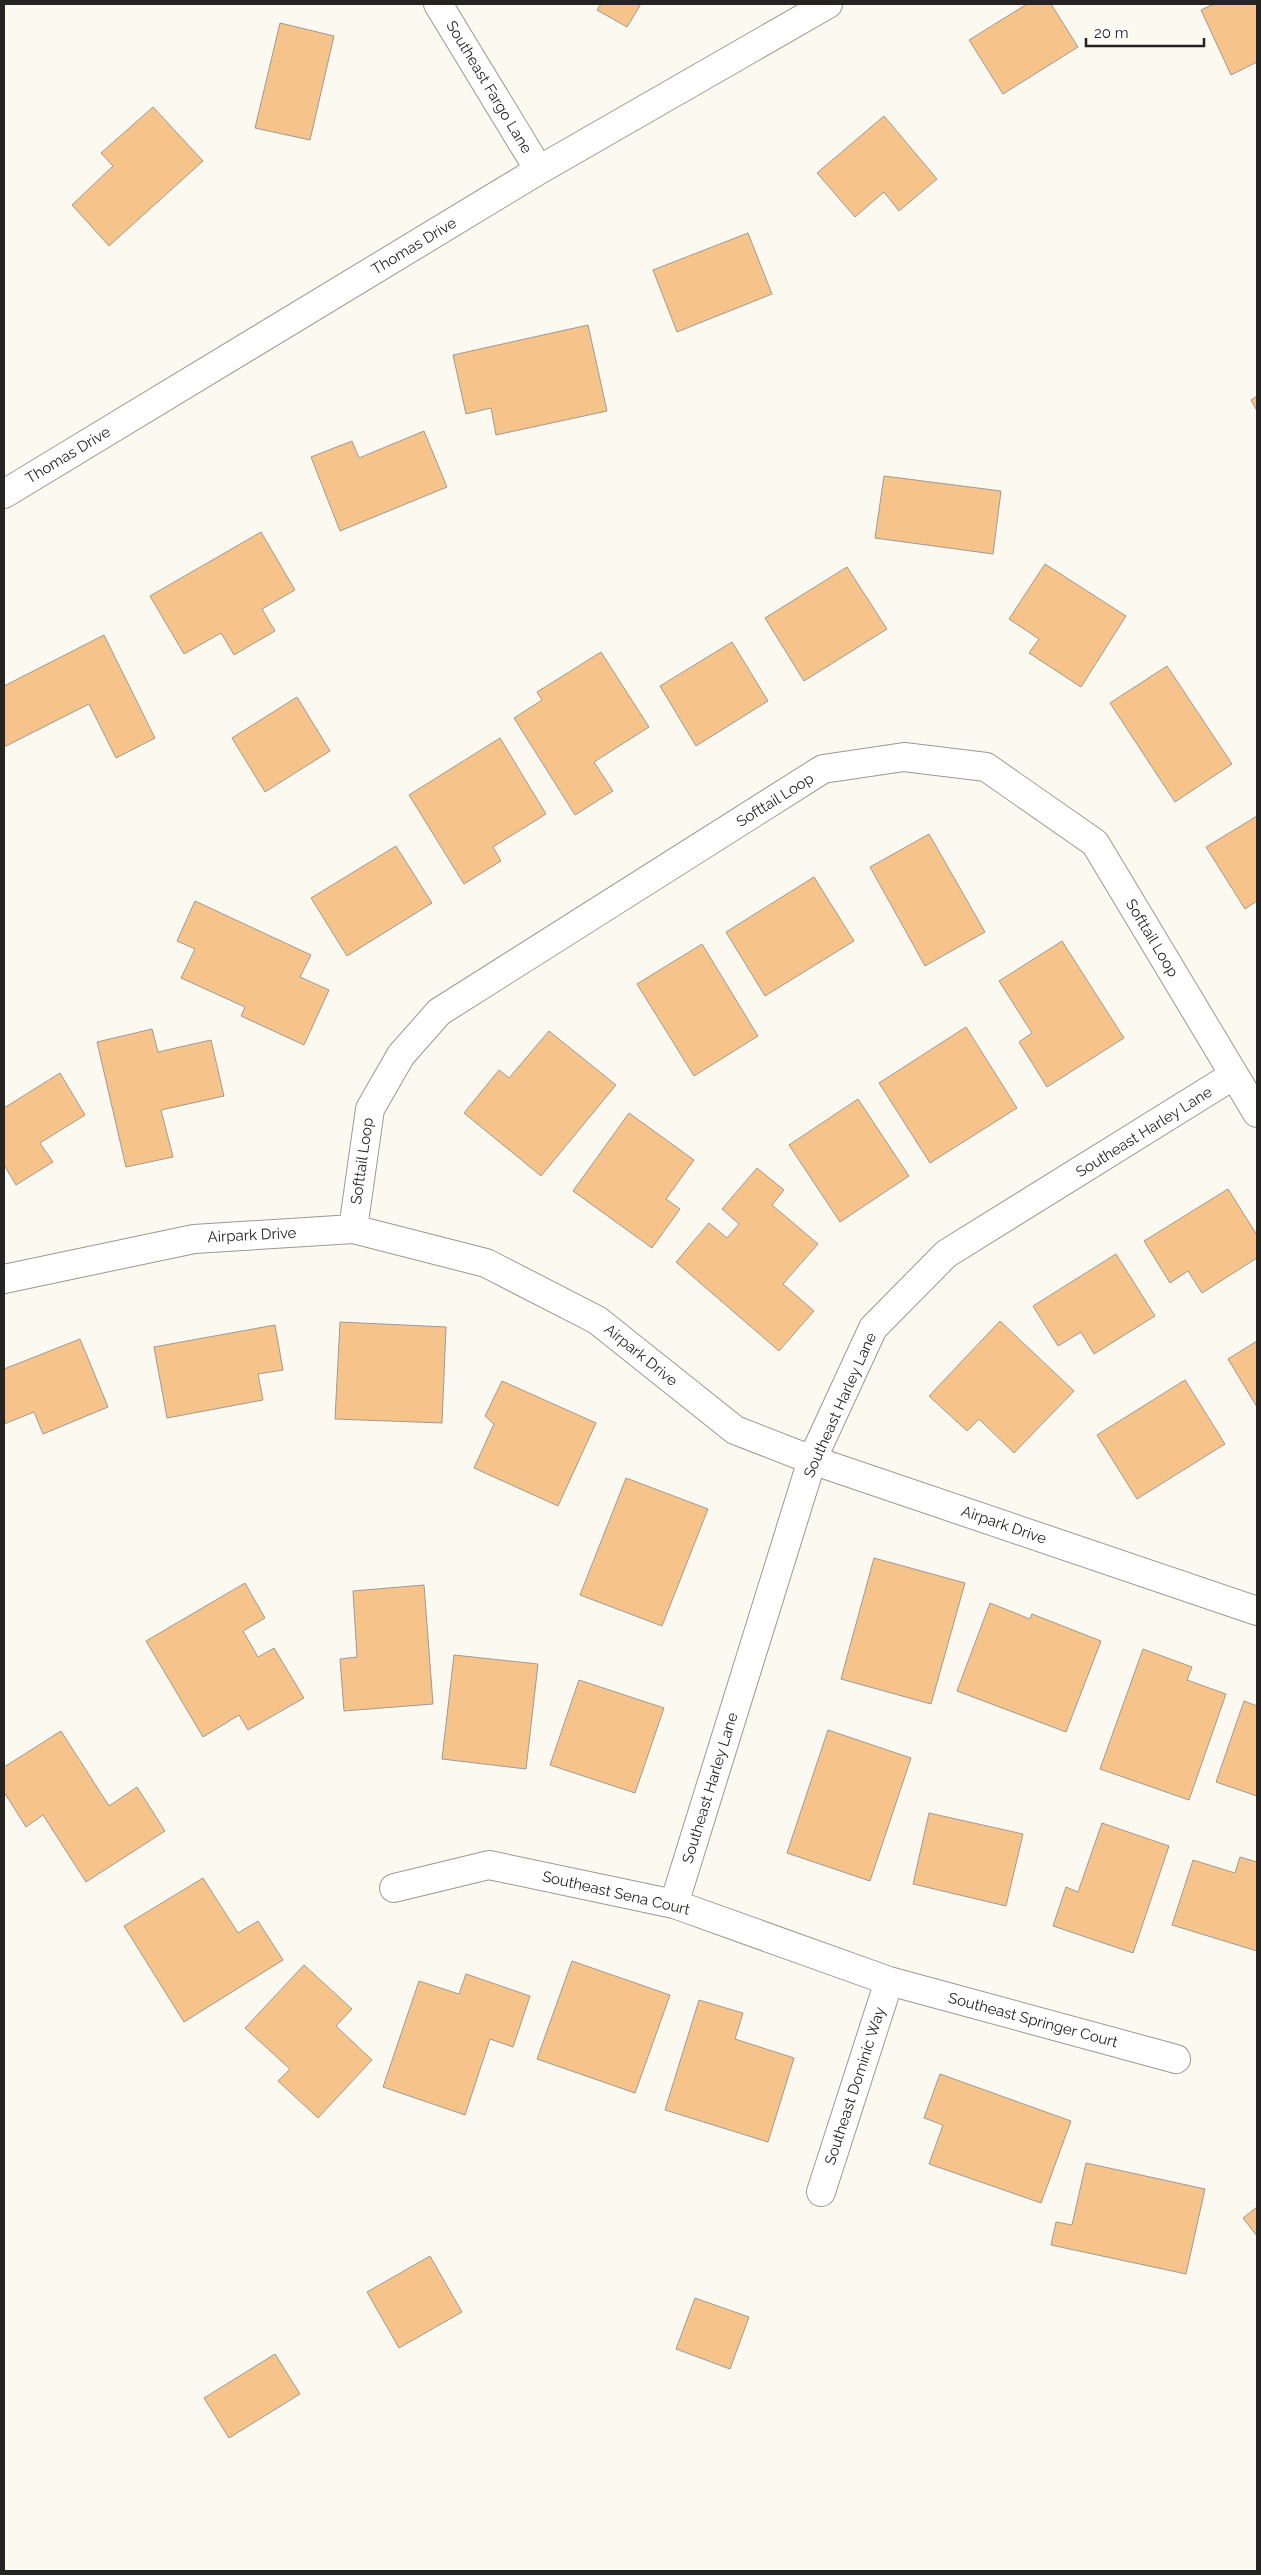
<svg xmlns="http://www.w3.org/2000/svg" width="1261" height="2575" font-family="Raleway,sans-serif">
<rect width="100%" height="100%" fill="#fcf9f1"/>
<path fill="#f6c48b" stroke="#9f9a94" d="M601,4H641L627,27L597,10Z
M1027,4H1051L1078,47L1003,94L969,40Z
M1214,4H1257V62L1231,75L1201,10Z
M280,23L334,36L310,140L255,128Z
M153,107L203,161L109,246L72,205L113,166L101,153Z
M884,116L937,179L899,211L884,192L855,217L817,173Z
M748,233L772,294L677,332L653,270Z
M588,325L607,411L496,435L491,408L466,414L453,355Z
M1257,396V411L1251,400Z
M424,431L447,487L340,531L311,457L352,441L359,458Z
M884,476L1001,491L993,554L875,538Z
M261,532L295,590L262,609L275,631L234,655L221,633L184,654L150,596Z
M1045,564L1126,616L1081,687L1029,653L1039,639L1009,619Z
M847,567L887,629L804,681L765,618Z
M104,635L155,738L116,758L89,704L4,747V686Z
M732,642L768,701L696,746L660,686Z
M601,652L649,727L594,762L613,791L575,815L514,718L542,700L537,692Z
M1167,666L1232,764L1175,802L1110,703Z
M297,697L330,751L265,792L232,738Z
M500,738L546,814L493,847L501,861L464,884L409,795Z
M1257,816V901L1245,909L1206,847Z
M929,834L985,932L925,966L870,867Z
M396,846L432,903L347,956L311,898Z
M814,877L854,941L765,996L726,932Z
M195,901L311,955L300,977L329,990L304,1045L241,1016L245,1007L181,978L195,949L177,941Z
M1062,941L1124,1038L1047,1087L1019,1042L1032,1033L999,981Z
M702,944L758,1036L694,1076L637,984Z
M966,1027L1017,1108L930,1163L879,1083Z
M152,1029L158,1052L211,1040L224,1096L161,1110L173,1157L126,1167L97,1042Z
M549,1031L616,1085L541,1176L464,1113L499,1070L509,1078Z
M60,1073L85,1115L40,1143L53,1162L16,1185L4,1165V1108Z
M858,1099L909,1176L840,1222L789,1145Z
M629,1113L694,1160L666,1199L680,1209L652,1248L573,1191Z
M757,1168L784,1190L772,1205L818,1244L783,1284L814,1311L779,1351L676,1262L709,1223L727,1238L739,1224L722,1209Z
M1228,1189L1257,1235V1258L1202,1293L1188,1271L1170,1283L1144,1241Z
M1116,1254L1155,1316L1094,1354L1081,1332L1058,1346L1033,1306Z
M1000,1321L1074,1391L1014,1453L979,1419L967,1431L929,1396Z
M340,1322L446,1327L442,1423L335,1419Z
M275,1325L283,1370L258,1374L263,1400L167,1418L154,1347Z
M80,1339L108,1407L43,1434L34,1412L4,1424V1369Z
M1257,1341V1407L1228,1359Z
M1185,1380L1225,1444L1137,1499L1097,1435Z
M502,1381L596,1423L558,1506L474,1468L494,1424L485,1416Z
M626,1478L708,1509L662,1626L580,1595Z
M874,1558L965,1583L931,1704L841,1679Z
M245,1583L265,1618L243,1631L258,1657L274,1648L304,1698L248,1730L239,1715L203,1737L146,1641Z
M424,1585L433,1704L344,1711L340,1659L357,1657L353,1591Z
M990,1603L1030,1619L1032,1614L1101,1641L1066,1732L957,1691Z
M1143,1649L1192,1667L1187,1680L1226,1694L1189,1800L1100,1769Z
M454,1655L538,1664L526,1769L442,1759Z
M579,1680L664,1708L635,1793L550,1765Z
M1244,1701L1257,1706V1796L1216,1782Z
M828,1730L911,1758L870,1881L787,1853Z
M61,1731L109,1806L137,1787L165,1831L86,1882L43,1815L26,1827L4,1792V1767Z
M929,1813L1023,1834L1006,1906L913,1884Z
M1102,1823L1169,1846L1133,1953L1053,1926L1066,1887L1078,1892Z
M1240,1857L1257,1862V1951L1172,1925L1193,1860L1235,1873Z
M203,1878L238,1933L258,1921L283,1960L184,2022L124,1926Z
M572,1961L670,1995L635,2093L537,2059Z
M304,1965L352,2009L336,2026L372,2060L318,2118L278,2081L290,2069L245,2028Z
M466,1974L530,1996L513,2047L490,2039L465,2115L383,2087L419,1981L459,1994Z
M699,2000L743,2013L735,2039L794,2058L768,2142L665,2110Z
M940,2074L1071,2121L1041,2203L929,2164L943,2125L924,2118Z
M1086,2163L1205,2189L1186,2274L1051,2245L1056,2222L1072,2225Z
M1257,2207V2236L1243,2218Z
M430,2256L462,2312L399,2348L367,2292Z
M695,2298L749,2317L730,2369L676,2349Z
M275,2354L300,2394L229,2438L204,2398Z"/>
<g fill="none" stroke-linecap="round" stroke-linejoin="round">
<g stroke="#9b9991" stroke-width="30">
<path id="minor" d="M438,4L539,170
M4,494L539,170L828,4
M353,1229L370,1109L401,1055L439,1012L823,769L904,757L986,767L1095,843L1257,1113
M4,1279L194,1239L353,1229L486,1263L597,1320L735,1430L812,1460L1257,1611
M394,1888L489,1865L674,1904L889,1981L1176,2059
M674,1904L812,1460L873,1328L946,1254L1234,1075
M821,2192L889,1981"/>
</g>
<use href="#minor" stroke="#fff" stroke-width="28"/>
</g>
<g text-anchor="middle" stroke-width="5" stroke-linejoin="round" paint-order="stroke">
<g font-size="15" fill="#252422" stroke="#fff">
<text transform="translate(489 87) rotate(59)" y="5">Southeast Fargo Lane</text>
<text transform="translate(414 246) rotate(-31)" y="5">Thomas Drive</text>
<text transform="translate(68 455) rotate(-31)" y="5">Thomas Drive</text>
<text transform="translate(775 800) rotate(-32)" y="5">Softtail Loop</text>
<text transform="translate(1152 938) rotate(59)" y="5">Softtail Loop</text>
<text transform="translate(1144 1132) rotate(-32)" y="5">Southeast Harley Lane</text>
<text transform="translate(362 1161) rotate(-82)" y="5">Softtail Loop</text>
<text transform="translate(252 1235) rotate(-3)" y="5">Airpark Drive</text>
<text transform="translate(641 1355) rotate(39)" y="5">Airpark Drive</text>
<text transform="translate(840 1405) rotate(-66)" y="5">Southeast Harley Lane</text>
<text transform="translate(1004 1525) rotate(19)" y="5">Airpark Drive</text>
<text transform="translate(710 1788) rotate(-73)" y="5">Southeast Harley Lane</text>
<text transform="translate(616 1893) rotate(13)" y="5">Southeast Sena Court</text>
<text transform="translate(1033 2020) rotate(15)" y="5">Southeast Springer Court</text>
<text transform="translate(855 2086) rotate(-72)" y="5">Southeast Dominic Way</text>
</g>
</g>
<rect width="1261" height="2575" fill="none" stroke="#252422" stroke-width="10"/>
<path d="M1086 38v8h118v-8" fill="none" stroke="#252422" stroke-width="2.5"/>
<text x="1094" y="38" font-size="15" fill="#252422" stroke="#ffffff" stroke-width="4" paint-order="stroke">20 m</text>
</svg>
